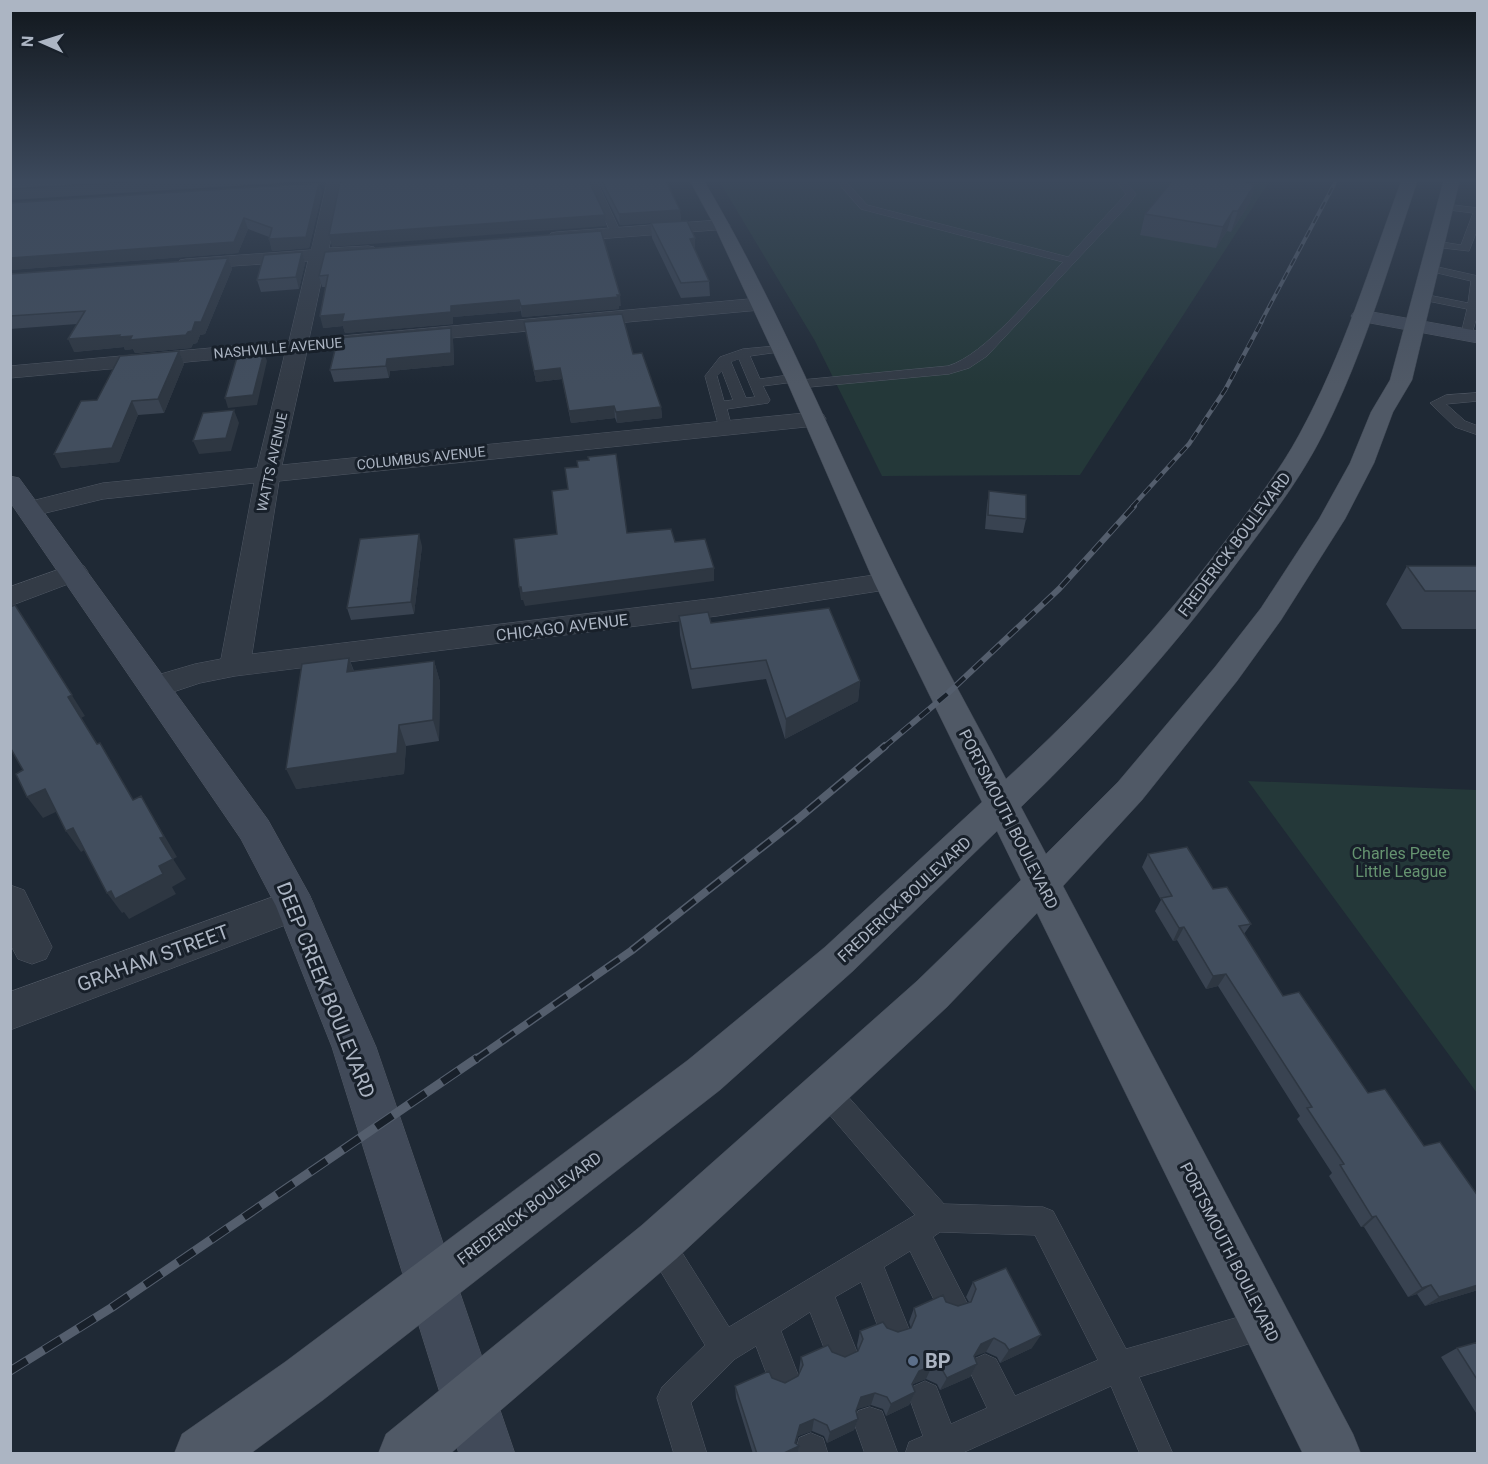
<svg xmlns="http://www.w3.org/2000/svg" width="1488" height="1464" font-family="Roboto,sans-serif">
<rect width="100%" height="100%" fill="#1f2935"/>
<path fill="#243839" d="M718,179H1271L1080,475L882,476L815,341Z
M1248,781L1477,790V1093Z"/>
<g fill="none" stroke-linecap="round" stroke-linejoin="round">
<g stroke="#505864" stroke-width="1">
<path id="lane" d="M587,179H596L621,233L620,235L611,233Z
M835,179H844L867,205L1068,257L1126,194L1115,179H1123L1136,194L1129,204L987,356L969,368L949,374L799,388L794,387V382L763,386L770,400L768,403L727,409L732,428L725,432L720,431L705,376L720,357L743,349L786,345V351L750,356L760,379L796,374L801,375V380L948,366C985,355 1035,292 1063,262L861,209ZM739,359L755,397L746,398L731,362ZM722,371L733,400L724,401L717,376Z
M1445,204L1478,208V228L1469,251L1435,247L1430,244L1435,241L1461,245L1473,213L1442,209V205Z
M1429,265L1478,276V313L1471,337H1463L1461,334L1467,309L1423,300L1417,297L1423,294L1468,303L1471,281L1425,270L1424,268Z
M1478,393V401L1446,404L1465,421L1478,426V435L1455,427L1430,403L1446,395Z
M826,1078L835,1082L944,1204L1043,1207L1053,1211L1126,1349L1267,1309L1278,1313L1282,1324L1278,1335L1139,1377L1173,1454H1140L1111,1386L960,1454H905L909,1442L923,1436L909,1397L914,1386L925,1381L936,1386L951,1424L987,1408L969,1370L974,1359L985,1354L996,1359L1015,1396L1098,1360L1035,1235L940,1232L933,1237L967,1303L963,1314L952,1318L941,1314L910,1251L884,1267L909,1329L905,1340L894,1344L883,1340L861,1282L835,1297L857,1352L852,1363L841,1368L830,1363L810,1312L781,1331L799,1377L794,1388L783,1393L772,1388L756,1346L735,1359L691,1403L707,1454H674L657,1398L662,1387L705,1345L649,1252L644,1242L649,1232L659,1227L669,1232L729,1327L915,1215L817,1100L813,1091L817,1082Z
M870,1407L882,1411L898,1454H865L854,1423L858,1411Z
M811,1433L823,1438L828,1454H795L799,1438Z"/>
</g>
<g stroke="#505864" stroke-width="1">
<path id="street" d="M328,179H344L329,248L368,246L374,247L377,251L374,255L368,256L326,259L309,339L760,298L767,300L770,304L767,308L760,310L307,351L282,465L815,412L823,414L826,419L823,424L815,426L279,481L252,654L717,598L888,573L898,576L902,582L898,588L717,616L235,676L200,683L155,698L144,695L139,687L144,679L195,664L221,659L254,483L103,499L29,517L20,514L16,509L20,504L103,483L257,468L285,353L10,378V366L289,341L308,261L186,269L180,268L177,264L180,260L186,259L311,250Z
M722,220L730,225L728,229L557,242L551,241L548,237L551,233L557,232Z
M74,564L84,566L88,572L84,578L10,606V587Z
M10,885L24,890L52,947L46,959L32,964L18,959L10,944Z
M295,889L309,894L314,905L309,916L10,1030V992Z"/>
</g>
<g stroke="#505864" stroke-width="1">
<path id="secondary" d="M1361,310L1478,331V343L1354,320L1351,316L1354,312Z
M10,476L19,478L268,820L309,894L376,1047L515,1454H459L332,1047L276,906L241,839L10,502Z"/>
</g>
<g stroke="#3c4450" stroke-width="1">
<path id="primary" d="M689,179H703C780,308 835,448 902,582C935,649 972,714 1006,779C1087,705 1161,626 1227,539C1252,506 1279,472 1299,435C1343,355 1370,265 1402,179H1418C1389,265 1364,353 1323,434C1303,474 1275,512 1248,548C1180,641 1104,727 1021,807L1046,854L1118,782L1215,667L1261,608L1319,519L1350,463L1371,412L1390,380L1444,179H1460L1412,380L1393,412L1374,463L1345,519L1281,620L1237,681L1142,800L1063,886L1353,1434L1361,1454H1303L1037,913L947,1007L676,1259L450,1454H378L386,1434L642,1225L917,981L1021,880L997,831L853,971L720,1090L323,1400L250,1454H174L182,1434L285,1362L688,1060L825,947L982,802L874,582L788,384L714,225Z"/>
</g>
<use href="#lane" fill="#333b46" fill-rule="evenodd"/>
<use href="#street" fill="#333b46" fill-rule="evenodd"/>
<use href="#secondary" fill="#414a59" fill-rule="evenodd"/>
<use href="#primary" fill="#505966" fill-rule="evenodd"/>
<g stroke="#545e6d" stroke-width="4">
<path id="rail-far4" d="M1261,322L1337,179"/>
</g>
<g stroke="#545e6d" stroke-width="4.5">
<path id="rail-far3" d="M1132,507L1189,444L1225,390L1262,321"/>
</g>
<g stroke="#545e6d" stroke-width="6">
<path id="rail-far2" d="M883,748L946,695L1059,589L1134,506"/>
</g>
<g stroke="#545e6d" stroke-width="8">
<path id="rail-far1" d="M475,1060L631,951L799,818L885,746"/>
</g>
<g stroke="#545e6d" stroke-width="9">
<path id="rail" d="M10,1371L111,1308L477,1058"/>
</g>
<use href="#rail-far4" stroke="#18202a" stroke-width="2" stroke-dasharray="8" stroke-linecap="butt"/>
<use href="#rail-far3" stroke="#18202a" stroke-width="3" stroke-dasharray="9" stroke-linecap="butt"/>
<use href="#rail-far2" stroke="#18202a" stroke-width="4" stroke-dasharray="12" stroke-linecap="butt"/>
<use href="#rail-far1" stroke="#18202a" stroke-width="5" stroke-dasharray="16" stroke-linecap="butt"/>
<use href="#rail" stroke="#18202a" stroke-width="7" stroke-dasharray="20" stroke-linecap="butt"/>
</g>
<path fill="#394351" d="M10,179H327L326,180L10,200Z
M597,179H665L680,210L681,221L620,225Z
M1255,184L1249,204L1231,232L1227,231L1216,248L1140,235L1145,214Z
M322,193L309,248L272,251L269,237L248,229L238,253L10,270Z
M651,223L695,238V250L709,281L710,296L681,298L652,238Z
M302,252L305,263L299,289L261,292L257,280Z
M325,252L621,306H619V309L522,317L521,311L453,317V324L345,333L343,326L323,328L326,287H322L319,276Z
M228,258L232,269L205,334L200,335L197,343L193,344L191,348L135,353L133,349L125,350L124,347L74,352L77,324L10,329V274Z
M524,322L633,354L661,407L662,418L617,423L615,418L571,423L562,379L536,382Z
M451,328L453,340L454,365L390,371L389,378L334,382L330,370Z
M179,351L184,364L164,413L138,415L119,462L61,468L97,400Z
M989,491L1026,519L1023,533L985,529L987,505Z
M422,546L414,614L351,620L347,608Z
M1407,566H1478V629H1402L1386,604Z
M679,616L711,623L860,681L858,701L785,739L766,679L692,689L680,635Z
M349,658L354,671L434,661L440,682L439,741L406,746L404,774L296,789Z
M1148,854L1213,889L1251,924L1244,934L1283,996L1368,1093L1478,1196V1290L1425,1306L1417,1294L1408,1297L1364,1227H1361L1329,1176L1332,1173L1297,1119L1300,1116L1218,986L1206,989L1177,940L1173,941L1155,911L1161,900L1142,867Z
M973,1282L1032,1348L1000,1363L997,1357L986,1352L974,1356L977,1364L970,1377L940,1390L937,1384L926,1379L913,1384L915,1392L909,1405L886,1416L883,1409L871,1405L857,1409L856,1412L858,1419L854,1430L827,1443L824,1436L812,1431L798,1436L796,1443L799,1446L798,1454H753L736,1398L735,1386L772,1378L785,1383L798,1376L799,1373V1370L801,1357L832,1352L845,1357L858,1351L857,1345L860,1331L887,1328L898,1332L911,1328L909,1322L914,1308L946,1302L958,1306L969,1302L966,1297Z
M1478,1342V1416L1441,1357L1457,1348Z"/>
<path fill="#2e3742" d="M319,183L322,193L309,248L272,251L269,239Z
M1255,184L1249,204L1231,232L1238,211Z
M680,210L681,221L620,225L619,214Z
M1233,211L1227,231L1216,248L1223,227Z
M605,215L606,226L332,247L329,235Z
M244,218L248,229L238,253L10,270V258Z
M695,238V253L690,239Z
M302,252L305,263L299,289L296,277Z
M228,258L232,269L205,334L200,335L197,343L193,344L191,348L135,353L133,349L125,350L124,347L74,352L68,339L120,335L188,332L195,322Z
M620,295L621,306H619V309L522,317L521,306Z
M519,300L521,311L453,317V324L345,333L343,326L323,328L320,316Z
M451,328L453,340L454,365L390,371L389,378L386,366L387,359Z
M179,351L184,364L164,413L158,399Z
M264,352L267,361L257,405L228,408L225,398Z
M560,368L562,379L536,382L534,371Z
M132,401L138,415L119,462L61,468L54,454Z
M614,406L615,418L571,423L569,411Z
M661,407L662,418L617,423L616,412Z
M234,410L239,423L231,451L199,454L193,441Z
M419,534L422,546L414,614L411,602Z
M714,568V581L525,606L523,600H521L519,587Z
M15,605L85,716L81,718L110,765L68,697Z
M349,658L356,679L347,672Z
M434,661L440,682L439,741L433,720Z
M860,681L858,701L785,739L786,719Z
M399,725L406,746L404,774L296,789L286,769Z
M45,789L60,810L43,818L27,797Z
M141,796L177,857L173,859L186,879L172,887L176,894L129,919L124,912L122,913L107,893L159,866L160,838Z
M73,828L88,848L81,852L66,831Z
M1184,927L1177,940L1173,941L1179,928Z
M1226,974L1218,986L1206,989L1213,976Z
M1376,1216L1364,1227H1361L1372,1217Z
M1431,1285L1417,1294L1408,1297L1422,1288Z
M1478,1285V1290L1425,1306L1439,1297Z
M1041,1335L1032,1348L1000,1363L1009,1350Z
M994,1338L986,1352L973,1357L981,1344Z
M977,1364L970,1377L940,1390L947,1378Z
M932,1366L926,1379L913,1384L907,1396L919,1371Z
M915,1392L909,1405L886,1416L891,1404Z
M875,1393L871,1405L857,1409L852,1421L858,1419L854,1430L827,1443L830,1432L856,1411L861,1397Z
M814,1419L812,1431L798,1436L795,1448L799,1446L798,1454H782L795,1443L800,1425Z"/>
<path fill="#424e5e" stroke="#2e3742" stroke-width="1.5" d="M10,179H178L10,189Z
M394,179H588L605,215L329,235L340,182Z
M601,179H665L680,210L619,214Z
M1174,179H1235L1247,180L1245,183L1255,184L1238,211H1233L1223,227L1145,214Z
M319,183L306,237L269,239L272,228L244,218L234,242L10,258V203Z
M687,221L695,238L690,239L709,281L681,283L651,223Z
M601,231L620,295H617L618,297L521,306L519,300L451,306V312L342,322L344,314L320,316L328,275L319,276L325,252Z
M302,252L296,277L257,280L264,255Z
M228,258L201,322H195L192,331L188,332L186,335L130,340L132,336L119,337L120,335L68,339L85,311L10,316V274Z
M622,314L633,354L642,353L661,407L616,412L614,406L569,411L560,368L534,371L524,322Z
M451,328V353L387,359L386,366L330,370L338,338Z
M179,351L158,399L132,401L112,448L54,454L81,401L97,400L120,356Z
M264,352L253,395L225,398L238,354Z
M234,410L226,438L193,441L203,413Z
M616,454L627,533L671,529L675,542L705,539L714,568L522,593L521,587H519L514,539L557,534L552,491L568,489L565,468L578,467L577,461L589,460L588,457Z
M989,491L1026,495V519L988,515Z
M419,534L411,602L347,608L360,539Z
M1407,566H1478V591H1425Z
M15,605L72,695L68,697L97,744L100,743L133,800L141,796L164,837L160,838L173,859L159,866L163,874L115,899L111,891L107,893L73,828L66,831L45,789L27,797L16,774L23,770L10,747V607Z
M829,608L860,681L786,719L766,660L691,669L679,616L708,612L711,623Z
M349,658L347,672L434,661L433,720L399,725L397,753L286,769L302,664Z
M1187,847L1213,889L1227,887L1251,924L1239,926L1283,996L1299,992L1368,1093L1385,1089L1424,1146L1440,1142L1478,1196V1285L1439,1297L1431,1285L1422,1288L1376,1216L1372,1217L1340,1165L1344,1164L1307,1108L1312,1107L1226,974L1213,976L1184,927L1179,928L1161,898L1172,896L1148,854Z
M1006,1268L1041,1335L1009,1350L1005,1344L994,1338L981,1344L974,1356L977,1364L947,1378L943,1371L932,1366L919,1371L912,1384L915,1392L891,1404L887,1397L875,1393L861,1397L856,1411L858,1419L830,1432L827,1425L814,1419L800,1425L795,1443L799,1446L782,1454H757L735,1386L769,1371L772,1378L785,1383L798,1376L803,1365L801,1357L828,1345L832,1352L845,1357L858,1351L863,1339L860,1331L883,1322L887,1328L898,1332L911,1328L916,1316L914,1308L943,1295L946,1302L958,1306L971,1302L976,1289L973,1282Z
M1478,1342V1381L1457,1348Z"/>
<linearGradient id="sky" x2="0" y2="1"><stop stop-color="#11171d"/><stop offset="0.47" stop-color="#3c495c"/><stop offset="1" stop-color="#3c495c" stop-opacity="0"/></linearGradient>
<rect width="1488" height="384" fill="url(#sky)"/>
<circle fill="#5c6f8a" stroke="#18202a" stroke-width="2" cx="913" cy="1361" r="6"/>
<g text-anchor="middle" stroke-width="6" stroke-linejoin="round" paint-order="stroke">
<g font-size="14" fill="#acb5c3" stroke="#18202a">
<text transform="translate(278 348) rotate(-5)" y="5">NASHVILLE AVENUE</text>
<text transform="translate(421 458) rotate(-6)" y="5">COLUMBUS AVENUE</text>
<text transform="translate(272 462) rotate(-78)" y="5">WATTS AVENUE</text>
</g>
<g font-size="16" fill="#acb5c3" stroke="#18202a">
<text transform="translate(1234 544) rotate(-53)" y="6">FREDERICK BOULEVARD</text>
<text transform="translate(562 627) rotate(-7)" y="6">CHICAGO AVENUE</text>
<text transform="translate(1009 819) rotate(63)" y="6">PORTSMOUTH BOULEVARD</text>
<text transform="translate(904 899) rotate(-43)" y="6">FREDERICK BOULEVARD</text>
<text transform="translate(529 1208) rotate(-37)" y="6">FREDERICK BOULEVARD</text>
<text transform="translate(1230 1252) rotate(63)" y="6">PORTSMOUTH BOULEVARD</text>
</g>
<g font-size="16" fill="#659370" stroke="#18202a">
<text x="1401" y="859">Charles Peete<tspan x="1401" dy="18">Little League</tspan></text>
</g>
<g font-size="20" fill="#acb5c3" stroke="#18202a">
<text transform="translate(153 958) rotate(-20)" y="7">GRAHAM STREET</text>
<text transform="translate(326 990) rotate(68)" y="7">DEEP CREEK BOULEVARD</text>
</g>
<g font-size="20" font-weight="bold" fill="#acb5c3" stroke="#18202a" text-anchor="start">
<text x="925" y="1368">BP</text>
</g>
</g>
<rect width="1488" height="1464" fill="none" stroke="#acb5c3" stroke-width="24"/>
<g transform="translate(42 42) rotate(273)" stroke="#18202a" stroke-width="4.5" paint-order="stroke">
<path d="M0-4.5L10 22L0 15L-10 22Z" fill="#acb5c3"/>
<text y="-9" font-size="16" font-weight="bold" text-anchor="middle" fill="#acb5c3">N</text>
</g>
</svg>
